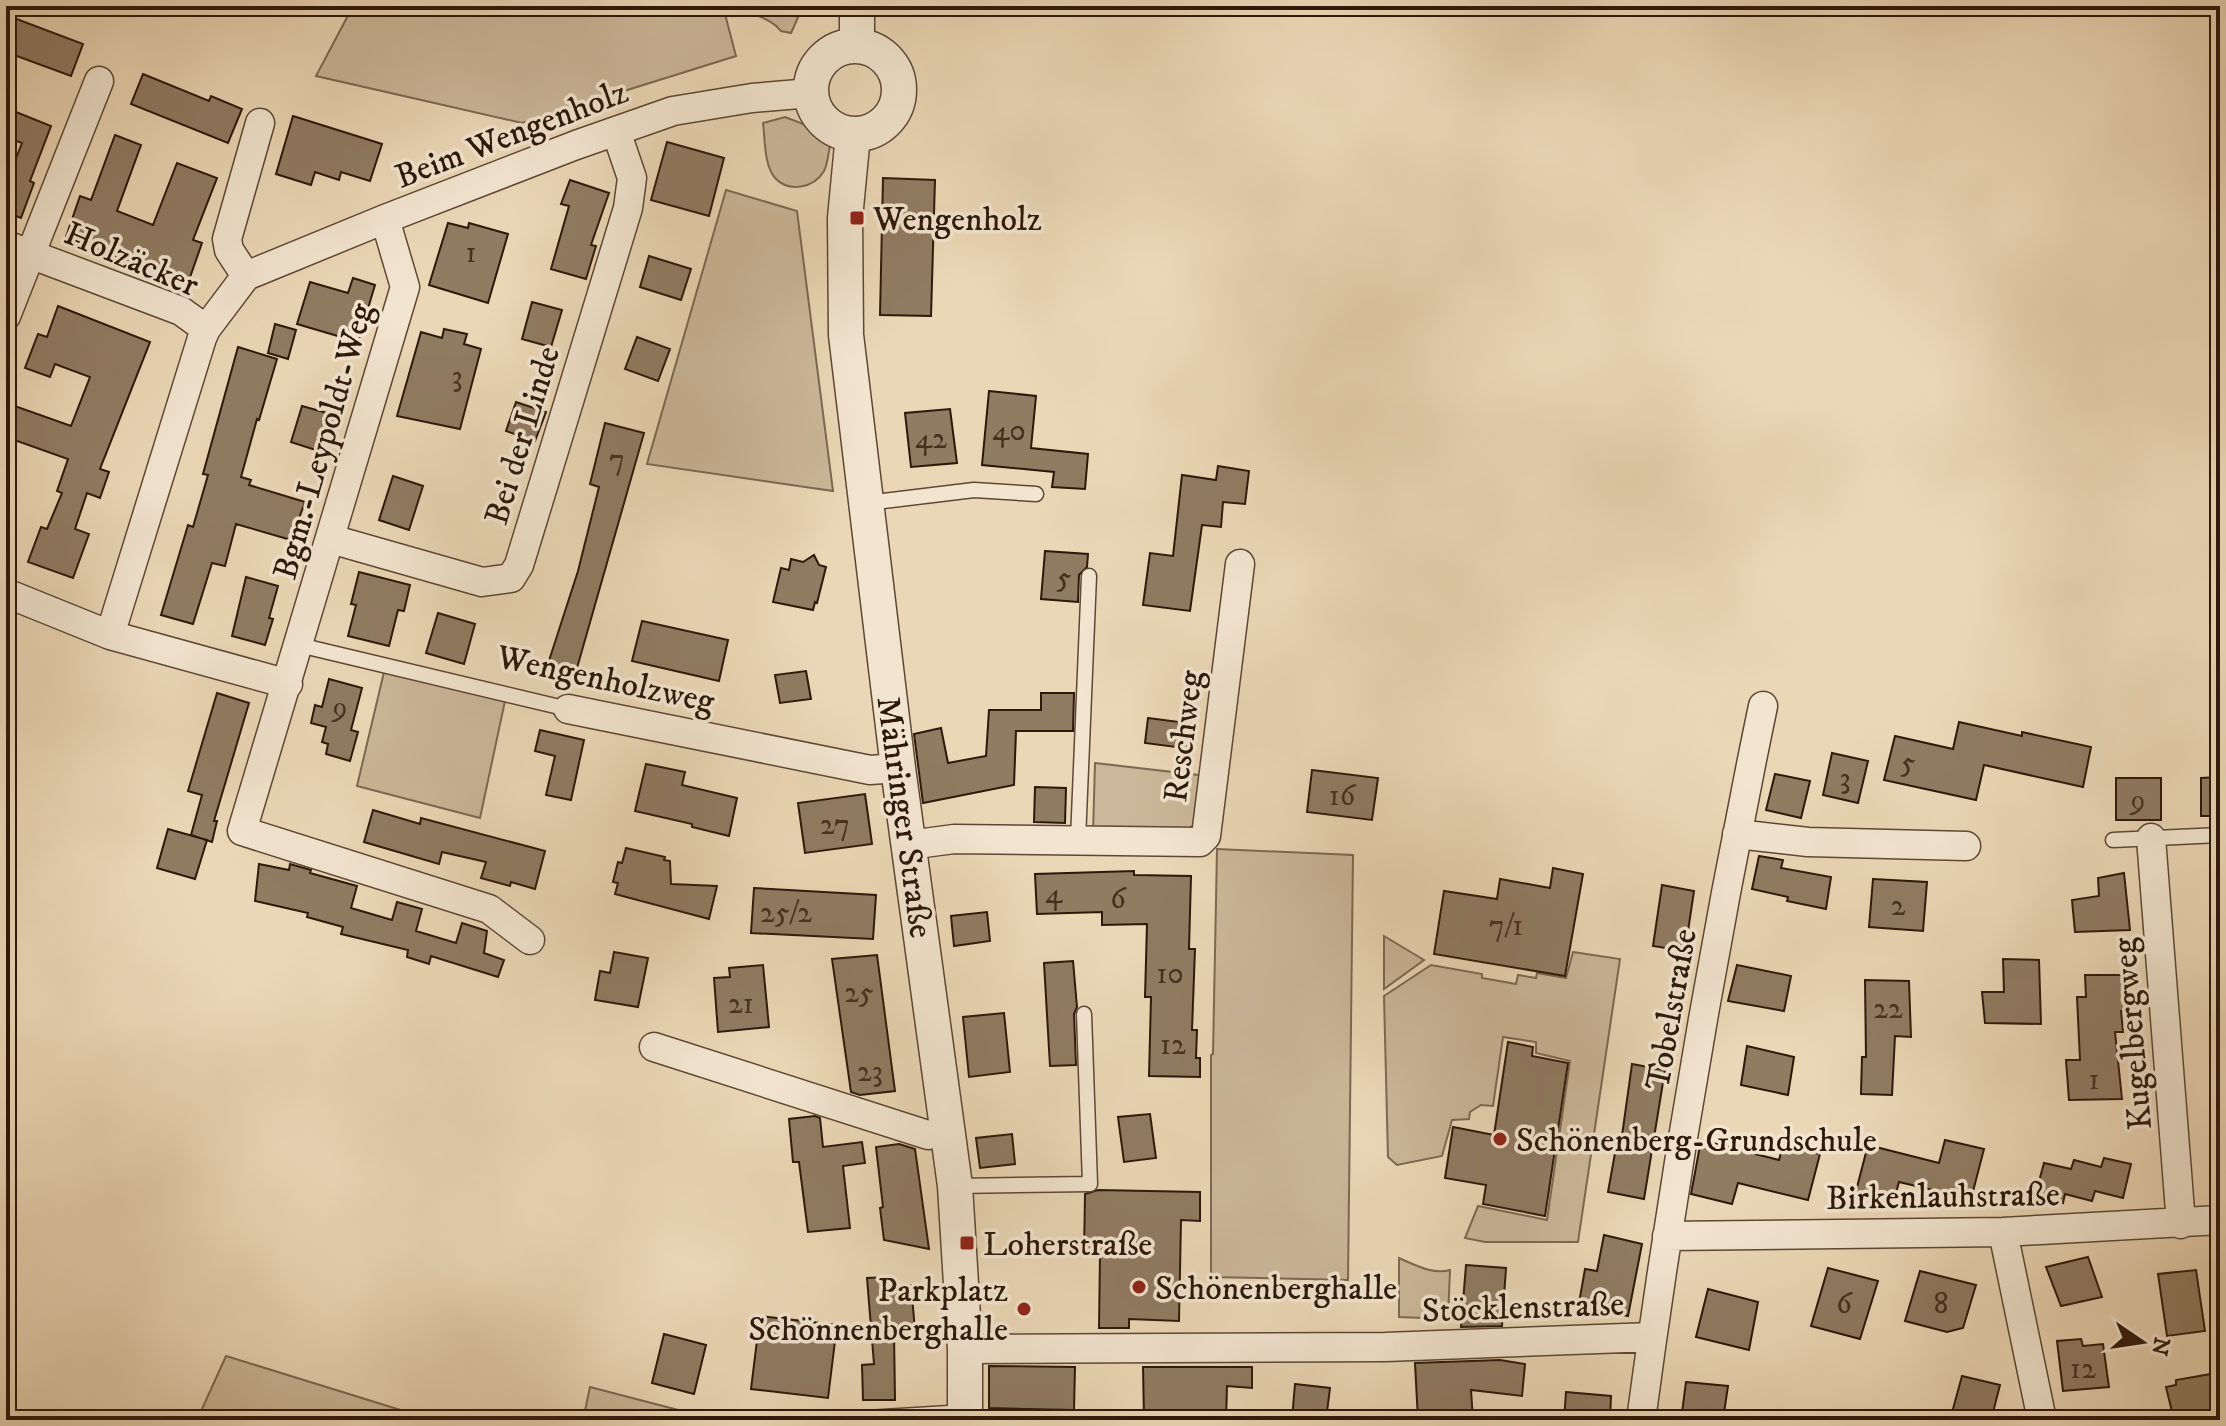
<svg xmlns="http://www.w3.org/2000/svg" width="2226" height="1426" font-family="'IM FELL DW Pica',serif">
<rect width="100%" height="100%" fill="#ebd7b6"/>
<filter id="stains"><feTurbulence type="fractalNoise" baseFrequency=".0025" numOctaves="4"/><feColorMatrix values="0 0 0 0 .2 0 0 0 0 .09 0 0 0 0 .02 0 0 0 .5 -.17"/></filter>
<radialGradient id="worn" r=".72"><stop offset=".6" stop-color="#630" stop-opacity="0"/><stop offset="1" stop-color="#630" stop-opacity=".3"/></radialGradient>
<path fill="#cbb799" stroke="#7c6852" stroke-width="2" d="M353,6H719L725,14L736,56L522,123L316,76Z
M737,6H803L791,33L781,31C770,17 752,16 737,6Z
M785,117L819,130L830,146C828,154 828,163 824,171C814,188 789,193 775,178C764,165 765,139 763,123Z
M726,190L797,211L833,491L647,464Z
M384,672L505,701L480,818L357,786Z
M1095,763L1207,776L1203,819L1185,831L1093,833Z
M1217,849L1353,855L1348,1280L1211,1277V1055L1213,1054Z
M1384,936L1424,960L1384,989Z
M1573,952L1620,959L1578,1242H1485L1465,1238L1478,1206L1547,1220L1570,1061L1536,1053V1042L1503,1037L1493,1106L1481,1105L1470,1112L1469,1119L1452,1120L1442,1156L1397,1165L1388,1157L1384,996L1431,965L1482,974V978L1516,984L1518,975L1536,978L1537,973L1566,978Z
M1399,1258C1415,1265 1433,1275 1450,1270L1448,1319L1399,1317Z
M226,1356L433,1420H197Z
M590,1387L709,1418L708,1420H583Z"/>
<path fill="#907b63" stroke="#2d180a" stroke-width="2" d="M6,15L83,44L71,76L6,52Z
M143,74L209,101L211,96L242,109L228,143L131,104Z
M6,108L51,126L30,181L34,183L21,218L6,212V184L22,143L6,137Z
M293,116L382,144L370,181L341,172L339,180L315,172L311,185L276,174Z
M115,135L141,145L117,211L153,225L177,163L217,178L193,240L202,243L188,283L66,237L80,196L91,200Z
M667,142L724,158L709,216L651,200Z
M883,178L935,180L931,316L880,315Z
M570,180L609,193L591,245L596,246L586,279L551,269L569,206L561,204Z
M448,223L468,228L469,223L508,234L488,303L429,285Z
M649,256L691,269L681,300L640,287Z
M353,278L375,285L358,342L297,324L310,282L348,293Z
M532,302L562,310L551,347L522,339Z
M58,306L150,342L100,469L109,472L100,498L87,493L75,529L89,534L73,578L28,562L41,527L47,529L62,493L57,491L68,459L6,437V423L12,405L71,426L90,377L55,364L50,377L25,368L38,334L47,337Z
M275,324L296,330L288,359L268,353Z
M444,329L467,334L464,344L481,349L460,429L397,416L421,332L442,338Z
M637,337L670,349L658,381L625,369Z
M238,347L277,359L259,420L257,419L241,477L251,480L249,485L305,502L291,540L236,524L225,566L212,563L193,624L161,615L188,525L193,527L208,475L203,474Z
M989,391L1036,396L1031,448L1088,454L1085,489L1052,487L1054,472L982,465Z
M516,402L546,412L535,441L506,431Z
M302,406L334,415L322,452L291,442Z
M950,409L957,463L911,467L905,413Z
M605,423L644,433L573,682L545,673L578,571L599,487L590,484Z
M1218,466L1249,471L1245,504L1223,502L1221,527L1202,525L1190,611L1143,605L1150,553L1173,556L1182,475L1216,480Z
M393,476L423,486L409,530L379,520Z
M1045,551L1088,554L1087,567L1079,575L1078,602L1041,599Z
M814,555L819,565L826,567L817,603L815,602L813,610L773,602L781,568L789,570L791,559L803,562Z
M359,572L410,585L404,611L398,610L389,646L348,636L356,605L351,604Z
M246,577L278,586L269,618L273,619L265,645L232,636Z
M438,613L475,624L464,664L426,653Z
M642,621L728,640L719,681L632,661Z
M806,671L811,699L780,703L775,675Z
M329,679L362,688L351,730L358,732L350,761L326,754L328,744L322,742L326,727L311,723L315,705L322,707Z
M217,693L249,703L214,821H217L212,842L191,835L202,795L188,791Z
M1041,693H1074L1073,731H1016L1014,785L923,803L914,734L941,728L948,763L986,756L989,710H1041Z
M1148,718L1195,724L1191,749L1145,743Z
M1959,722L2022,736V732L2091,747L2083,787L1984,765L1976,800L1884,780L1895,736L1953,749Z
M540,730L584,740L571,800L546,795L555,756L535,751Z
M1832,753L1868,761L1858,803L1823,795Z
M646,764L685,772L682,785L737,798L729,836L692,827V824L635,811Z
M1312,770L1378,778L1372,820L1307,812Z
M1775,774L1810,781L1801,818L1766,810Z
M2220,777V816H2201V778Z
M2116,778H2161V820H2116Z
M1035,787L1066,788L1065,823L1034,822Z
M865,794L872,844L805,853L798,803Z
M373,810L420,824L421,818L545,851L535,889L511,882L510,886L481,878L486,862L442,852L439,864L364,842Z
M168,829L207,840L195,879L157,868Z
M626,848L665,857L664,860L670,861L671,884L717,886L709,919L615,894L618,883L613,882L618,862L622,863Z
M1759,856L1783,860L1781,868L1831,877L1826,909L1787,901L1788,897L1752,889Z
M259,864L289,870L290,864L311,870L310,873L357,886L351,908L392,920L397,902L422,909L416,931L456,943L462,923L487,931L484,953L504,960L498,977L431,956L429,964L407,957L408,950L341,934L343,927L307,917L308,913L255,901Z
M1553,868L1583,874L1565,976L1434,954L1444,891L1497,899L1500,879L1550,888Z
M1134,871V875L1191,876L1189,949H1195L1192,1030H1197L1196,1058H1200V1077L1149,1076L1151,997H1145L1147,924L1102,925V912L1037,914L1035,874Z
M2124,873L2130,930L2075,932L2072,900L2099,896L2098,878Z
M1873,879L1927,882L1923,931L1869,927Z
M1662,885L1694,891L1685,951L1653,946Z
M754,888L876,895L873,939L751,933Z
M987,912L990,941L954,946L951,916Z
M614,952L648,958L638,1007L595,1000L600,971L610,973Z
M877,955L895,1091L860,1095L851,1092L832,959Z
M2003,959L2039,960L2041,1024L1985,1023L1982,992H2004Z
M1073,961L1077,1007L1074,1014L1076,1065L1050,1066L1044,963Z
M763,965L769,1027L718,1032L714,978L730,977L729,968Z
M1737,965L1791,976L1784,1011L1728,1001Z
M2085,975H2128L2131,1011H2121L2123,1032H2115L2122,1099L2069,1100L2066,1060H2080L2077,997H2086Z
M1865,980L1909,981L1911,1037L1895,1036L1892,1095L1861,1094L1862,1057H1866Z
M1004,1013L1010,1072L969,1077L963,1017Z
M1508,1042L1533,1047L1532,1056L1568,1063L1545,1216L1483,1204L1486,1185L1445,1178L1453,1127L1494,1135Z
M1747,1046L1794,1057L1788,1095L1741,1085Z
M1632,1064L1665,1070L1644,1199L1608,1192L1617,1142L1621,1143Z
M1150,1114L1156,1158L1124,1162L1118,1117Z
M815,1116L820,1118L823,1147L862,1142L865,1163L843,1166L850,1228L808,1232L799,1162H793L789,1119Z
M1012,1134L1015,1164L980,1168L976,1138Z
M1701,1140L1779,1160L1783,1145L1820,1154L1808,1200L1738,1183L1732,1204L1691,1194Z
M1945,1140L1984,1149L1971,1199L1899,1182L1894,1200L1856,1191L1868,1145L1939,1163Z
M899,1144L915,1149L929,1249L884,1240L880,1208L883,1207L876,1147Z
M2104,1158L2131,1164L2123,1198L2095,1191L2092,1201L2065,1194L2063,1203L2035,1196L2044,1163L2071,1169L2074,1160L2101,1167Z
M1098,1190L1200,1192V1221L1181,1220L1179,1321L1129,1319V1328H1099L1100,1255L1084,1254L1085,1194Z
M1604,1235L1642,1244L1628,1316L1586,1307V1305L1579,1303L1585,1269L1597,1271Z
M2088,1257L2102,1297L2061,1306L2046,1267Z
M1466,1265L1506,1268L1502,1326L1461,1327Z
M1828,1268L1878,1281L1860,1339L1811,1326Z
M2196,1270L2205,1331L2167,1336L2158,1274Z
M1920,1271L1976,1285L1963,1328L1947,1332L1905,1321Z
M891,1277L892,1286L911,1285L915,1330L894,1332L895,1400H863L862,1365L874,1364L867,1278Z
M1708,1289L1758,1302L1749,1350L1696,1337Z
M760,1316L837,1325L828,1398L751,1389Z
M664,1334L706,1345L694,1394L652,1383Z
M2081,1339L2083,1346L2103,1344L2109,1387L2063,1391L2057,1341Z
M1500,1360L1525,1364L1522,1396L1471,1390L1473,1420H1418L1415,1363Z
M989,1366L1075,1367L1074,1410L989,1408Z
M1143,1367H1252V1388L1227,1386L1226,1420L1144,1419Z
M2211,1374L2220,1407V1412L2215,1413L2217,1420H2174L2166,1387L2176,1385V1380Z
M1962,1376L2000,1385L1991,1420H1950Z
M1686,1382L1728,1386L1723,1420H1681Z
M1295,1384L1330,1388L1326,1420L1292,1419Z
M1566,1392L1611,1396L1610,1420H1564Z"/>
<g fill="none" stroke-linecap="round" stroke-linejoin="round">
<g stroke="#5c4835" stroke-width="17">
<path id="service" d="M867,503L974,490L1036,494
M299,645L568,709
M1078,840L1089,576
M2113,840L2220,835
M956,1186L1090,1184L1084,1014
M834,1420L965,1412"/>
</g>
<g stroke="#5c4835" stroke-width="31">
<path id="minor" d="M385,219L405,287L242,831L489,909L530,940
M6,245L181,311L206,329
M246,276L229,250L227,239L260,123
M6,316L99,81
M331,539L482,582L511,578L519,565L628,208L632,178L616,131
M6,593L110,635L288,684
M110,635L202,338L206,329L246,276L385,219L576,145L673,111L752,98L811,93
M568,709L870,770L898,768
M1737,834L1808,842L1966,846
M2151,838L2181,1224
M909,845L954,839L1200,842L1206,836L1240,564
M654,1047L928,1135L948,1131
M2003,1232L2042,1420
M1667,1236L2003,1232L2220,1220
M965,1349L1385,1347L1652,1337
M1641,1420C1673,1181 1714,942 1763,706"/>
</g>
<g stroke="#5c4835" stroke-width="37">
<path id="tertiary" d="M811 90a44 44 0 1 1 88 0a44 44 0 1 1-88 0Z
M857,46V6
M853,135L845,218L846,335L898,768L955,1186L965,1349V1420"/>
</g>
<use href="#service" stroke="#f2e5d0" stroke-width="14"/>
<use href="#minor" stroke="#f2e5d0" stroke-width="28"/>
<use href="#tertiary" stroke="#f2e5d0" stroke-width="34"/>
</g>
<g fill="#8f2418" stroke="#f2e5d0" stroke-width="3">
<rect x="849" y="210" width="16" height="16" rx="4"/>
<circle cx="1500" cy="1139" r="8"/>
<rect x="959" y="1235" width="16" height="16" rx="4"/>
<circle cx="1139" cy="1287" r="8"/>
<circle cx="1024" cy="1309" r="8"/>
</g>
<g text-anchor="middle" stroke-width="7" stroke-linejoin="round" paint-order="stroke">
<g font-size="30" fill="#463120">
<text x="471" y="262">1</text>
<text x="457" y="386">3</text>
<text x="1009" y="440">40</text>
<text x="931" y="448">42</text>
<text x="617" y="469">7</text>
<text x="1064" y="587">5</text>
<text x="340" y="716">9</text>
<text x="1908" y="772">5</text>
<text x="1845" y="788">3</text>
<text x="1342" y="805">16</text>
<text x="2138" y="809">9</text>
<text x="835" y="834">27</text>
<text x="1054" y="903">4</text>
<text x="1118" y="908">6</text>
<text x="1898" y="915">2</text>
<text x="786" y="922">25/2</text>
<text x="1506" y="935">7/1</text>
<text x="1170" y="983">10</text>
<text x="859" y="1002">25</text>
<text x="741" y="1013">21</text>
<text x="1888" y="1018">22</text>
<text x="1173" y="1054">12</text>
<text x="870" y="1081">23</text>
<text x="2094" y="1089">1</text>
<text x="1844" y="1313">6</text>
<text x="1941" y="1313">8</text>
<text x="2083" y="1378">12</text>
</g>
<g font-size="34" fill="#2d180a" stroke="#f2e5d0">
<text transform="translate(511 133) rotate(-21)" y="12">Beim Wengenholz</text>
<text transform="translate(132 258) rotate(23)" y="12">Holzäcker</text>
<text transform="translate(521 435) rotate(-73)" y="12">Bei der Linde</text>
<text transform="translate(322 441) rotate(-74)" y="12">Bgm.-Leypoldt-Weg</text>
<text transform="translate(606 678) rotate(12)" y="12">Wengenholzweg</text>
<text transform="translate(1182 736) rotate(-83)" y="12">Reschweg</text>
<text transform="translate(906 817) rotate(82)" y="12">Mähringer Straße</text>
<text transform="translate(1670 1009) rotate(-80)" y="12">Tobelstraße</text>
<text transform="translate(2131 1034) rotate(-95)" y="12">Kugelbergweg</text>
<text transform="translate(1943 1195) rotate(-1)" y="12">Birkenlauhstraße</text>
<text transform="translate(1523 1306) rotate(-2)" y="12">Stöcklenstraße</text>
</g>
<g font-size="34" fill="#2d180a" stroke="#f2e5d0" text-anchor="start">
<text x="873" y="230">Wengenholz</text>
<text x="1516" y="1151">Schönenberg-Grundschule</text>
<text x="983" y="1255">Loherstraße</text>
<text x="1155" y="1299">Schönenberghalle</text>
<text x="1008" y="1301" text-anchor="end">Parkplatz<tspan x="1008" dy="39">Schönnenberghalle</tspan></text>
</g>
</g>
<rect width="2226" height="1426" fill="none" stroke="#ebd7b6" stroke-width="32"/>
<rect x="8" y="8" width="2210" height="1410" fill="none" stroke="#2d180a" stroke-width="4"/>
<rect x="16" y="16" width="2194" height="1394" fill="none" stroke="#2d180a" stroke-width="2"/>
<g transform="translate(2142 1342) rotate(103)" stroke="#f2e5d0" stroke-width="6" paint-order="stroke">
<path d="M0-6L14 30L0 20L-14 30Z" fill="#2d180a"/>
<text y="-12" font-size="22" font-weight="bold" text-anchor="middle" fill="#2d180a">N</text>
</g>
<rect width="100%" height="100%" filter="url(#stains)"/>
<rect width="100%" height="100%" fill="url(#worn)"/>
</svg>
